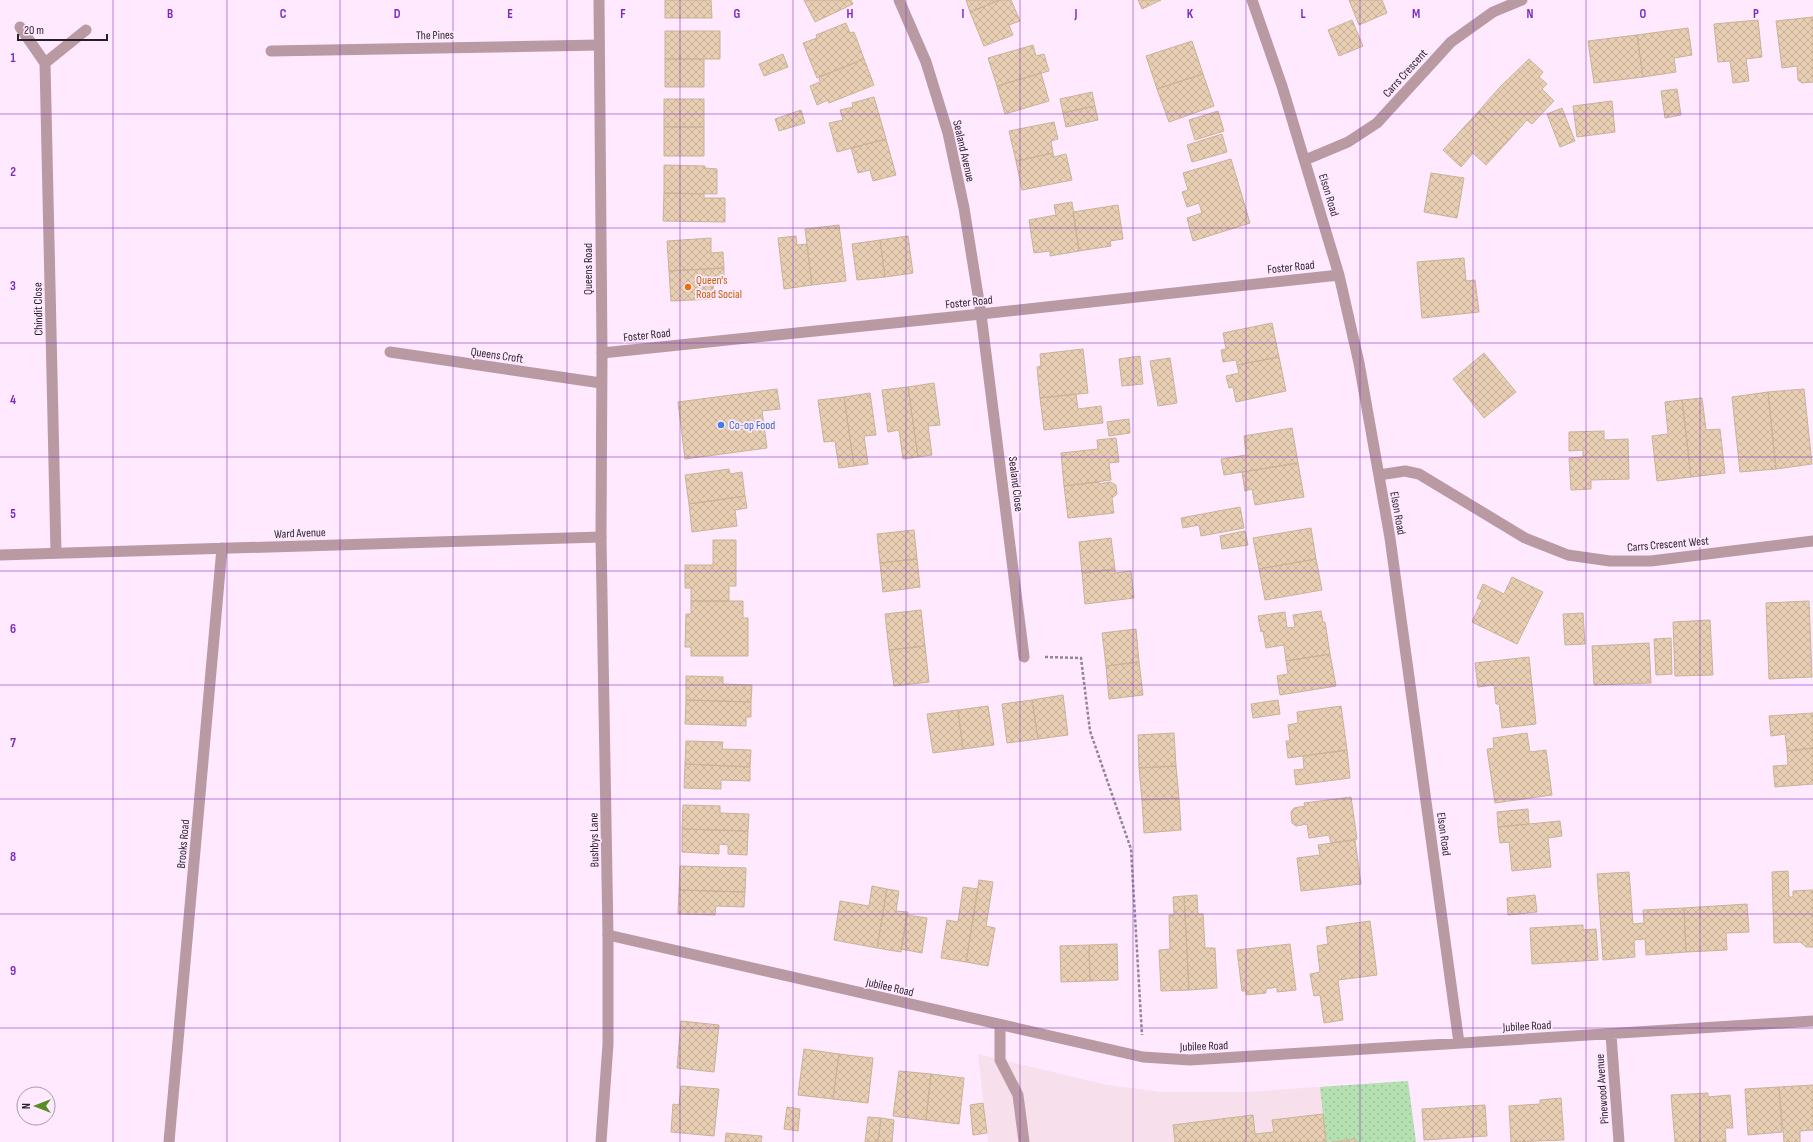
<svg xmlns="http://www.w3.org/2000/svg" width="1813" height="1142" font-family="'Sofia Sans Condensed',sans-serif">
<defs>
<pattern id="park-dots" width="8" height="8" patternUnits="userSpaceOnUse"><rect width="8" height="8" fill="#b4e0b2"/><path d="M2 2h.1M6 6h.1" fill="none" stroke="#9bc099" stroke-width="1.8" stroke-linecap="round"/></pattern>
<pattern id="building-cross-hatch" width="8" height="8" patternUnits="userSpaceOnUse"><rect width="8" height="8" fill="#e8ceb3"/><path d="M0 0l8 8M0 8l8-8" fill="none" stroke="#c7b09a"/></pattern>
</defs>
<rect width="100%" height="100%" fill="#fee9ff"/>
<path fill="#f7dfeb" d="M978,1054L1107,1085L1162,1092H1245L1408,1081L1416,1142H988Z"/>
<path fill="url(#park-dots)" d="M1408,1081L1416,1142H1356L1355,1139L1326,1142L1320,1087Z"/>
<path fill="url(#building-cross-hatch)" stroke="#cbb297" d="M665,0H711L712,18H665Z
M804,0H851L853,4L815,22Z
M966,0H1000L970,12Z
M1000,0H1011L1020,21L1009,25L1013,35L984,46L970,12Z
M1138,0H1161L1142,9Z
M1349,0H1382L1387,13L1359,25Z
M1813,17V82L1802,83L1798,80L1797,66L1782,68L1776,21Z
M1352,20L1363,46L1339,56L1328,30Z
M1758,20L1762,57L1746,59L1749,81L1733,83L1730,61L1718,62L1714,24Z
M846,23L850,33L854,32L864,59L817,78L803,43L817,38L816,35Z
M1688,28L1692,55L1674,58L1676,72L1643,77L1637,35Z
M665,31H720V59H665Z
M1637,35L1643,77L1594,83L1588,41Z
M1192,41L1203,74L1157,89L1146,56Z
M1033,45L1036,56L1044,54L1049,71L997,86L988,58Z
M783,54L788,67L764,76L759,64Z
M665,59H704V87H665Z
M864,59L874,85L829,103L828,100L817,105L810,86L820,82L819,77Z
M1529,59L1543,72L1539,77L1547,84L1542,89L1554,101L1532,124L1527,120L1509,140L1478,112L1500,87Z
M1041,73L1049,101L1005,114L997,86Z
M1203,74L1214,106L1169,122L1157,89Z
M1677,89L1681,115L1665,118L1661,91Z
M1092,92L1095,106L1063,113L1060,99Z
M874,97L886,139L837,152L829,123L843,120L840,110L853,107L852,103Z
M664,99H704V127H664Z
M1612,101L1615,132L1577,137L1573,106Z
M1095,106L1098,120L1066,127L1063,113Z
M1562,108L1575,141L1560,147L1547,114Z
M801,110L805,123L779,131L775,119Z
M1218,111L1224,131L1195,140L1189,120Z
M1478,112L1509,140L1486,165L1473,153L1461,167L1443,150Z
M1054,122L1058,139L1051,141L1053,153L1016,161L1009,131Z
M664,127H704V156H664Z
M1222,134L1227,152L1192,162L1187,145Z
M886,139L896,175L873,181L870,170L858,173L851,148Z
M1053,153L1054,157L1066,154L1072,180L1022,190L1016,161Z
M1231,159L1250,223L1193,241L1187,218L1202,213L1199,203L1187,207L1182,192L1188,190L1183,173Z
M664,165L705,166V168L717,169V194L664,193Z
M1431,173L1464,178L1457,218L1424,212Z
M664,193L704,194V198H725V222L663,221Z
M1072,202L1079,251L1050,256V251L1034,253L1029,220L1056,215L1054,205Z
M1118,205L1123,239L1110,241L1111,246L1079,251L1073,212Z
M839,225L846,281L812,285L805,229Z
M796,236L797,245L807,244L812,285L784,289L778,238Z
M908,236L913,273L885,277L880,240Z
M711,238V253L723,252L724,268L669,271L667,241Z
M880,240L885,277L857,280L852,244Z
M1464,258L1466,281L1475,280L1479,312L1422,318L1417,262Z
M724,268V280H713L714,299L671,301L669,271Z
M1272,323L1279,357L1237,365L1236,360L1223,362L1221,350L1226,349L1223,333Z
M1083,349L1088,393L1040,398L1037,367L1041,366L1040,354Z
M1484,353L1516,392L1484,418L1453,379Z
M1140,356L1143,384L1122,386L1119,359Z
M1279,357L1286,391L1236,402L1233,387L1229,388L1226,376L1239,373L1237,365Z
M1170,358L1177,403L1158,406L1150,361Z
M934,383L940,425L928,426L932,455L918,457L908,387Z
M908,387L918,457L903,459L899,430L888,432L882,390Z
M777,389L780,409L762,411L767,448L685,459L678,402Z
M1804,389L1812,464L1776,469L1768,392Z
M1768,392L1776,469L1740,472L1732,397Z
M870,393L876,435L864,436L868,464L854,466L844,397Z
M1076,394L1078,409L1101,406L1103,423L1044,430L1040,398Z
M844,397L854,466L839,468L835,441L824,442L818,400Z
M1702,398L1706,430L1720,429L1725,473L1691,477L1682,400Z
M1682,400L1691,477L1657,481L1652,436L1668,434L1665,402Z
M1129,419L1130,433L1109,436L1107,422Z
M1292,428L1298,463L1224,475L1221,459L1246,455L1244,436Z
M1604,431V440L1628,439L1629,479L1591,480V489L1571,490L1569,458L1583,457V450L1569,451V432Z
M1116,438L1119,462L1109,463L1111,480L1064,486L1061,453L1098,449L1097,440Z
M1298,463L1304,497L1255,505L1252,489L1245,491L1242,472Z
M729,469L730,474L742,472L745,496L689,504L685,475Z
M1099,482V484L1110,482L1116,485L1117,494L1112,498L1114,513L1068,518L1064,486Z
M745,496L747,508L735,510L737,526L692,532L689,504Z
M1240,507L1244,528L1201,536L1199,525L1183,528L1181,518Z
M1311,528L1316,559L1259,569L1253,538Z
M914,530L917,559L880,563L877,534Z
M1245,531L1248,545L1222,549L1220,536Z
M1111,538L1115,569L1082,573L1079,542Z
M713,540H736V586H729V601H691V588H685V565H713Z
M917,559L920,587L883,592L880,563Z
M1316,559L1322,590L1265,600L1259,569Z
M1115,569V573L1131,571L1134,598L1085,604L1082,573Z
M1512,577L1543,592L1517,644L1472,622L1482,600L1477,598L1483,584L1504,594Z
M691,601H743V618H748V656H691V647H685L686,614H691Z
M1809,601L1812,677L1769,679L1766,603Z
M921,610L925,646L889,650L885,614Z
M1321,611L1323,622H1325L1330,654L1286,661L1284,645L1266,648L1263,631L1261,632L1258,616L1285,612L1287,628L1295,627L1293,615Z
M1583,613L1585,644L1565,645L1563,614Z
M1710,620L1713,675L1675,676L1673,622Z
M1136,629L1139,662L1106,666L1102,633Z
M1671,638L1672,674L1656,675L1654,639Z
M1649,643L1651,683L1594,685L1592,646Z
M925,646L929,682L894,686L889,650Z
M1330,654L1336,686L1280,695L1277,676L1288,674L1286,661Z
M1529,657L1536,724L1502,728L1499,704H1496L1494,685L1478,687L1475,663Z
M1139,662L1143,695L1109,699L1106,666Z
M686,676L723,677V684L752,685L751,702L686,700Z
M1063,695L1068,735L1038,739L1032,700Z
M686,700L751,702V717H746V726L685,724Z
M1032,700L1038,739L1007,743L1002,704Z
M1278,700L1280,714L1253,718L1251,704Z
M988,706L994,745L963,749L958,710Z
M1341,706L1347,750L1288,758L1286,741H1290L1288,725L1298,723L1297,712Z
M958,710L963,749L933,753L927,714Z
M1813,713V748L1787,751L1785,734L1771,736L1769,716Z
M1174,733L1176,766L1139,768L1138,735Z
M1527,733L1530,752L1546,750L1552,795L1495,803L1487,749L1494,748L1493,738Z
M686,741L723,742L722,749L751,750L750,767L685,764Z
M1813,748V784L1775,787L1773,766L1788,765L1787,751Z
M1347,750L1350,778L1296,785L1294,770L1304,769L1303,756Z
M685,764L750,767V781L721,780V789L684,788Z
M1176,766L1179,798L1142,800L1139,768Z
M1351,797L1357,839L1331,843L1329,835L1309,838L1307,824L1296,826L1292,823L1291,812L1294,808L1305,806L1304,803Z
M1179,798L1181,830L1144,833L1142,800Z
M683,805L720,806V813L749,814L748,831L682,829Z
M1528,809L1529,824L1498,827L1497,812Z
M1560,821L1562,836L1548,838L1551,867L1512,871L1509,842L1500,843L1498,827Z
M682,829L748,831L747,855L728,854V845L719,844V854L682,852Z
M1355,840L1361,884L1301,891L1297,858L1320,855L1318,845Z
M680,866L746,868L745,892L679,890Z
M1788,871L1789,897H1793V891L1813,890V947H1806L1800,942L1774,943L1772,872Z
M1629,872L1633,924L1644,923L1643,910L1684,908L1686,952L1646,955L1645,939L1634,940L1635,957L1603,960L1597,874Z
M979,880L993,882L986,926L995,928L988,966L966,962Z
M872,886L887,889L877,948L834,940L840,901L869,906Z
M963,887L978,889L966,962L941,958L947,920L958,922Z
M887,889L899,891L896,911L908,912L901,952L877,948Z
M679,890L745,892L744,907L716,906L715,915L678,914Z
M1197,895L1198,914H1203L1205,948H1215L1217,988L1189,990L1184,896Z
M1535,895L1537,912L1508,915L1507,898Z
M1184,896L1189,990L1161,991L1159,950L1170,949L1169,915H1174L1173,897Z
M1747,904L1749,932L1726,933L1727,950L1686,952L1684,908Z
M907,915L927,918L922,953L901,949Z
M1370,921L1377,975L1338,980L1343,1020L1324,1023L1320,995L1314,996L1310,974L1320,972L1317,946L1328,944L1326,927Z
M1583,925V930L1596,929L1598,960L1532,964L1530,928Z
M1117,944L1118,980L1090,981L1089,945Z
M1290,944L1296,990L1277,992V987L1266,989V993L1246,995V991H1242L1237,950Z
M1089,945L1090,981L1061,982L1060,946Z
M681,1021L719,1025L714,1072L677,1068Z
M804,1049L839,1054L833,1099L798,1095Z
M839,1054L873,1058L868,1103L833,1099Z
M899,1071L931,1074L926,1120L893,1116Z
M931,1074L964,1078L959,1124L926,1120Z
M1813,1085V1130L1800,1131V1142H1784L1779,1087Z
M681,1086L719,1089L714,1136L671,1132L673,1104L679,1105Z
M1779,1087L1782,1132L1748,1135L1745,1089Z
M1708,1093V1097L1730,1095L1733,1128H1725L1726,1142H1675L1671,1095Z
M1561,1098L1564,1140L1511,1142L1509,1106L1540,1104V1100Z
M983,1103L987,1133L973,1135L970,1105Z
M1485,1105L1487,1136L1424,1140L1422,1109Z
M787,1107L800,1109L798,1131L784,1129Z
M1323,1114L1326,1142H1175L1173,1125L1253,1115L1255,1134L1274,1132L1272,1120Z
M868,1117L881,1118L878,1142H865Z
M881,1118L894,1120L892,1142H878Z
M726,1133L762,1136L761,1142H725Z
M1355,1139L1356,1142H1331Z"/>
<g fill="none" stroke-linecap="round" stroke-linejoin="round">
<path stroke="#938494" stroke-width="2.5" stroke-dasharray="3 2" stroke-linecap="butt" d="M1045,657L1081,658L1090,731L1131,849L1142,1035"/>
<path stroke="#ba9aa2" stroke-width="11" d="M1000,1025V1060L1018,1095L1024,1142"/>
<path stroke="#ba9aa2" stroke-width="11" d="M899,0L926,62L948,133L964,208L981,314L1024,657
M1252,0L1282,86L1339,275L1359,363L1390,538L1459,1043
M20,27L45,63L86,30
M271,51L599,45
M45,63L56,553
M1305,160L1348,142L1377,123L1451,42L1493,12L1522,0
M390,352L601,383
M602,353L981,314L1339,275
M1379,475L1405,471L1419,474L1525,538L1568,555L1610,561H1651L1813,541
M0,555L601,537
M608,935L1143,1057L1190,1060L1813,1021
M1611,1035L1619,1142
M169,1142L222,548"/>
<path stroke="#ba9aa2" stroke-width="11" d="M599,0L602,353L601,537L608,935V1044L601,1142"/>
</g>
<path fill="none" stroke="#7b2cbf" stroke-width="1" stroke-opacity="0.55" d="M113,0V1142M227,0V1142M340,0V1142M453,0V1142M567,0V1142M680,0V1142M793,0V1142M906,0V1142M1020,0V1142M1133,0V1142M1246,0V1142M1360,0V1142M1473,0V1142M1586,0V1142M1700,0V1142M0,114H1813M0,228H1813M0,343H1813M0,457H1813M0,571H1813M0,685H1813M0,799H1813M0,914H1813M0,1028H1813"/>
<circle fill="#e8710a" stroke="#fee9ff" stroke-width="1.5" cx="688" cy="287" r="4"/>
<circle fill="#3f7fe0" stroke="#fee9ff" stroke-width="1.5" cx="721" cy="425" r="4"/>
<g text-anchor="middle" stroke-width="3.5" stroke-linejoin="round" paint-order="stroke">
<g font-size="12" fill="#281e28" stroke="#fee9ff">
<text transform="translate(435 35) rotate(-1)" y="4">The Pines</text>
<text transform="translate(1405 73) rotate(-48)" y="4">Carrs Crescent</text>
<text transform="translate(964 151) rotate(77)" y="4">Sealand Avenue</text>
<text transform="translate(1329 195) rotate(73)" y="4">Elson Road</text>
<text transform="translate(1291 267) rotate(-6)" y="4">Foster Road</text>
<text transform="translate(588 269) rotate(-90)" y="4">Queens Road</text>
<text transform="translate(969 302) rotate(-6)" y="4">Foster Road</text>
<text transform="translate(38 309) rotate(-91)" y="4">Chindit Close</text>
<text transform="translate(647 335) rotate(-6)" y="4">Foster Road</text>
<text transform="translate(497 355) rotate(8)" y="4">Queens Croft</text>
<text transform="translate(1016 484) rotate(83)" y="4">Sealand Close</text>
<text transform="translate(1398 513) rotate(80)" y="4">Elson Road</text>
<text transform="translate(300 533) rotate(-2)" y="4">Ward Avenue</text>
<text transform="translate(1668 544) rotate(-5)" y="4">Carrs Crescent West</text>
<text transform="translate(1444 834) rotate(82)" y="4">Elson Road</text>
<text transform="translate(594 840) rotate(-91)" y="4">Bushbys Lane</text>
<text transform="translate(183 844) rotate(-85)" y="4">Brooks Road</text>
<text transform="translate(890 987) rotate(13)" y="4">Jubilee Road</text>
<text transform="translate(1527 1026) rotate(-3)" y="4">Jubilee Road</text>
<text transform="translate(1204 1046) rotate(-2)" y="4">Jubilee Road</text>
<text transform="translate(1602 1089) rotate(-94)" y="4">Pinewood Avenue</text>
</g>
<g font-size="12" fill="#c56008" stroke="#fee9ff" text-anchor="start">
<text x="696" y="284">Queen's<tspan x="696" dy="14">Road Social</tspan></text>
</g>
<g font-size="12" fill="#366cbe" stroke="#fee9ff" text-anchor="start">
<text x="729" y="429">Co-op Food</text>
</g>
</g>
<g font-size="13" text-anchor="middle" font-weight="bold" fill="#7b2cbf" stroke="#fee9ff" stroke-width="3.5" stroke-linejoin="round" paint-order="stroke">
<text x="170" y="18">B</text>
<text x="283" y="18">C</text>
<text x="397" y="18">D</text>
<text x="510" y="18">E</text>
<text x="623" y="18">F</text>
<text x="737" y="18">G</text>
<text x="850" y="18">H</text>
<text x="963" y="18">I</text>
<text x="1076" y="18">J</text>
<text x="1190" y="18">K</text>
<text x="1303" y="18">L</text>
<text x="1416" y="18">M</text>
<text x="1530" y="18">N</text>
<text x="1643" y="18">O</text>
<text x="1756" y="18">P</text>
<text x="13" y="62">1</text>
<text x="13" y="176">2</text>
<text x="13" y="290">3</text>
<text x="13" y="404">4</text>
<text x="13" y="518">5</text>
<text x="13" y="633">6</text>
<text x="13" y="747">7</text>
<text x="13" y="861">8</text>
<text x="13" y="975">9</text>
</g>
<g transform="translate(36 1106) rotate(270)"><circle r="19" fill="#fee9ff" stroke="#a898a9"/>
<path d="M0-3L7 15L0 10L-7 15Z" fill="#588c25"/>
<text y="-6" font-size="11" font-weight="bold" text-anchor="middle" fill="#281e28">N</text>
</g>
<path d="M18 34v6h89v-6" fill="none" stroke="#281e28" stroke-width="2"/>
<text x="24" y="34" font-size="12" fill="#281e28" stroke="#fee9ff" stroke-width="3" paint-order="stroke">20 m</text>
</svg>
